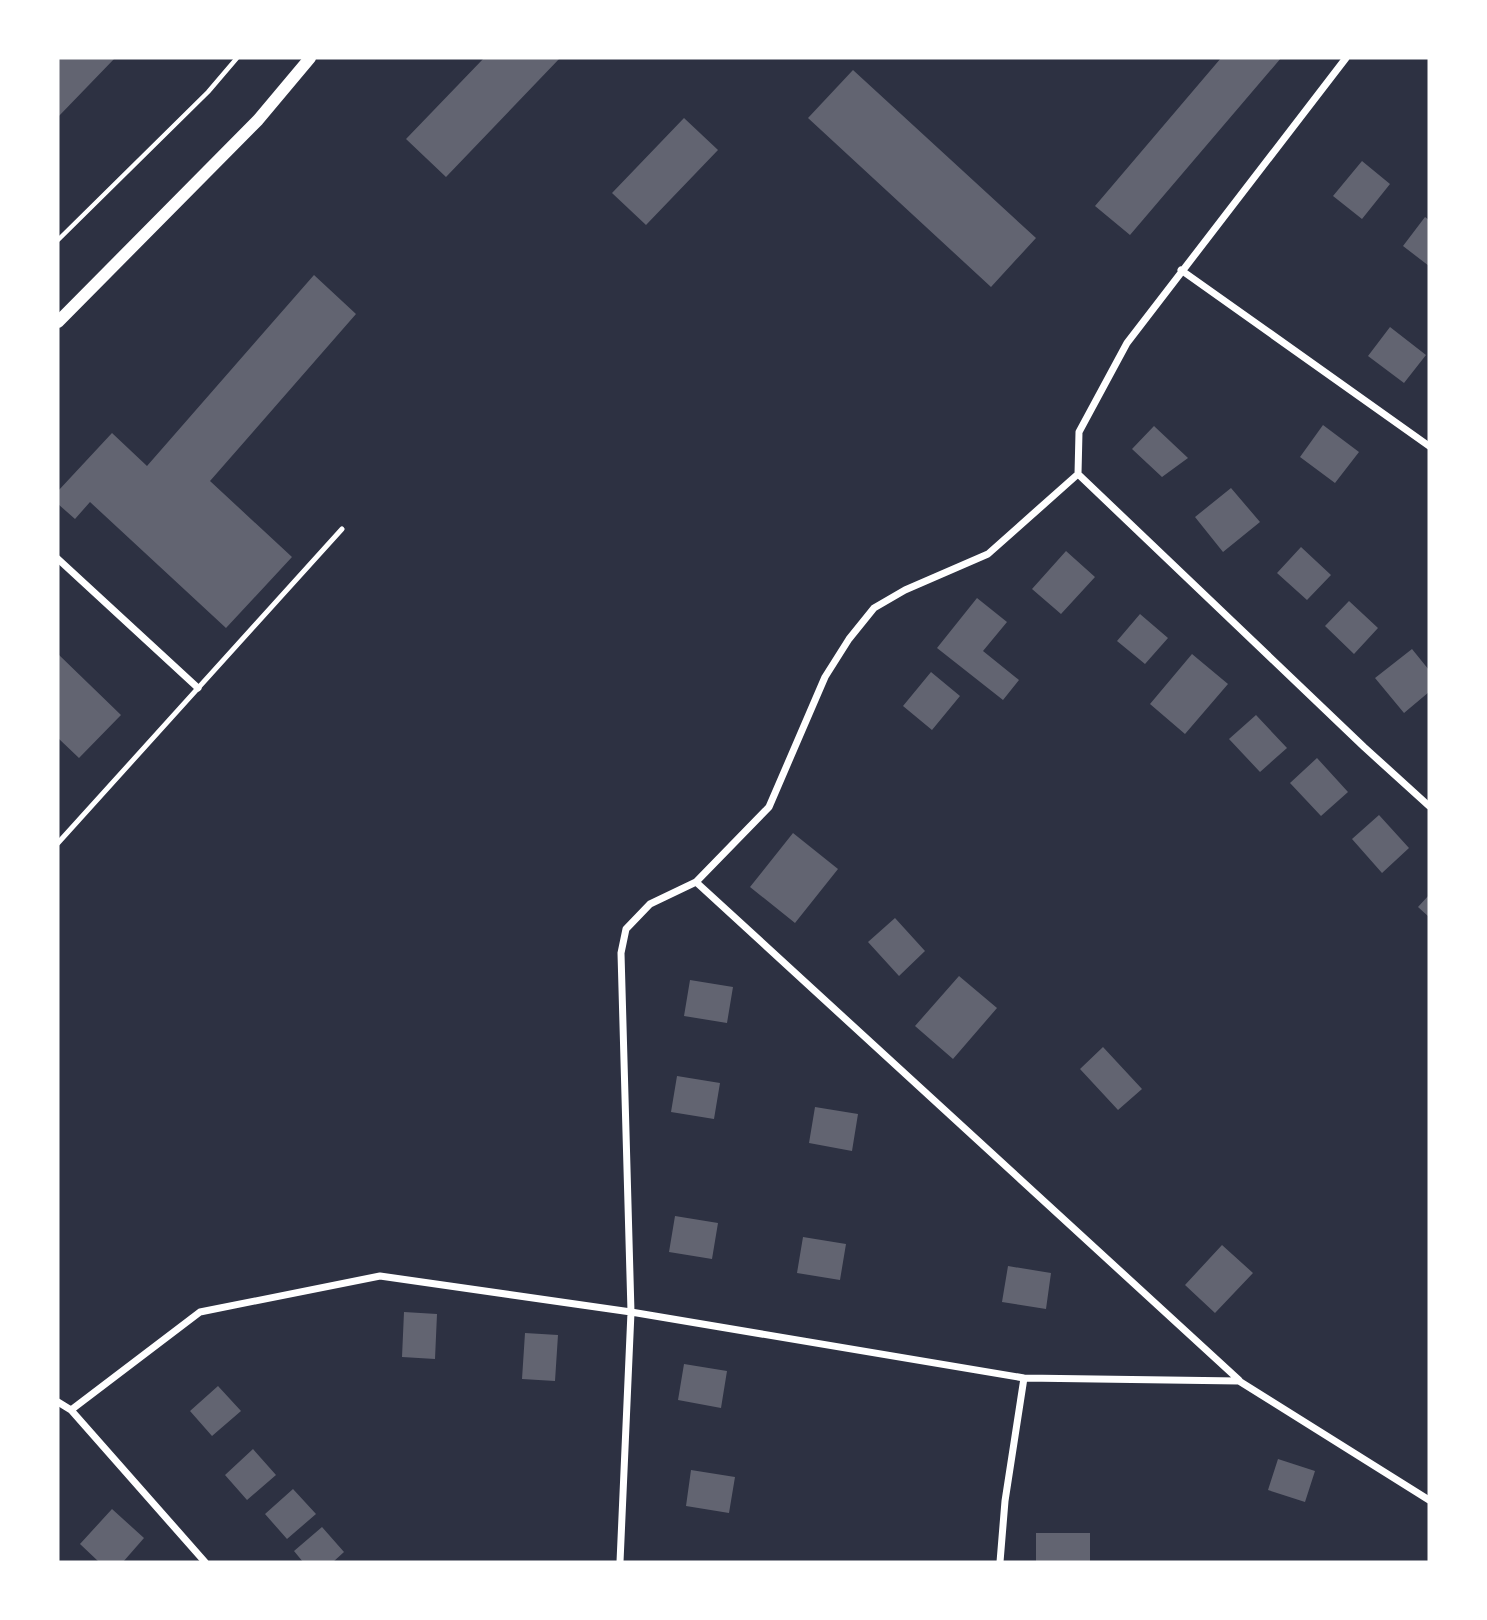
<svg xmlns="http://www.w3.org/2000/svg" width="1487" height="1620" font-family="'Work Sans',sans-serif">
<rect width="100%" height="100%" fill="#2d3142"/>
<path fill="#626471" d="M58,58H115L58,117Z
M484,58H560L446,177L406,139Z
M1221,58H1281L1130,235L1095,206Z
M853,70L1036,238L991,287L808,118Z
M684,118L718,150L646,225L612,193Z
M1362,161L1390,184L1362,219L1333,196Z
M1425,217L1429,220V266L1403,246Z
M314,275L356,314L210,481L292,557L226,628L90,502L75,519L58,504V491L112,433L147,466Z
M1390,327L1426,355L1404,383L1368,356Z
M1323,425L1359,452L1335,483L1300,457Z
M1154,426L1188,458L1162,477L1132,449Z
M1231,488L1260,522L1223,552L1195,517Z
M1301,547L1331,575L1307,600L1277,573Z
M1066,551L1095,577L1061,614L1032,589Z
M977,598L1007,622L983,651L1019,680L1003,700L937,648Z
M1349,601L1378,628L1354,654L1325,626Z
M1140,614L1168,638L1145,664L1117,641Z
M1412,649L1429,670V692L1404,713L1375,678Z
M58,654L121,715L79,758L58,738Z
M1192,654L1228,684L1185,734L1150,704Z
M931,672L960,696L932,730L903,706Z
M1256,715L1287,748L1260,772L1229,739Z
M1317,758L1348,792L1321,816L1290,783Z
M1379,815L1409,848L1382,873L1352,839Z
M793,833L838,869L795,923L750,887Z
M1429,895V917L1418,907Z
M895,918L925,951L899,976L868,942Z
M959,976L997,1008L953,1059L915,1026Z
M690,980L733,987L727,1023L684,1016Z
M1103,1047L1142,1089L1118,1110L1080,1069Z
M677,1076L720,1083L714,1119L671,1112Z
M815,1107L858,1114L852,1151L809,1143Z
M675,1216L718,1223L712,1259L669,1252Z
M803,1237L846,1244L840,1280L797,1273Z
M1222,1245L1253,1273L1215,1313L1185,1285Z
M1008,1266L1051,1273L1046,1309L1002,1302Z
M404,1312L437,1314L435,1359L402,1357Z
M525,1333L558,1335L555,1381L522,1379Z
M684,1364L727,1371L721,1408L678,1400Z
M218,1386L241,1411L212,1436L190,1411Z
M253,1449L276,1475L247,1500L225,1475Z
M1278,1459L1315,1471L1305,1502L1268,1490Z
M691,1470L735,1477L729,1513L686,1506Z
M293,1489L316,1514L287,1539L265,1514Z
M112,1509L144,1538L123,1562H99L80,1544Z
M322,1527L344,1552L333,1562H303L294,1551Z
M1036,1533H1090V1562H1036Z"/>
<g fill="none" stroke-linecap="round" stroke-linejoin="round">
<path stroke="#fff" stroke-width="4.5" d="M58,240L208,92L237,58"/>
<path stroke="#fff" stroke-width="5" d="M58,843L342,529"/>
<path stroke="#fff" stroke-width="7" d="M1181,270L1429,446
M1078,474L1364,747L1429,806
M58,559L198,688
M696,882L1239,1380
M58,1402L71,1410L205,1562
M71,1410L200,1312L380,1276L631,1312L1024,1378L1239,1381L1429,1500
M620,1562L631,1312L621,953L626,929L650,904L696,882L769,807L825,677L849,639L874,608L905,590L988,554L1078,474L1079,432L1127,343L1346,58
M1000,1562L1005,1501L1024,1378"/>
<path stroke="#fff" stroke-width="12" d="M58,322L258,120L310,58"/>
</g>
<rect width="1487" height="1620" fill="none" stroke="#ffffff" stroke-width="119"/>
</svg>
